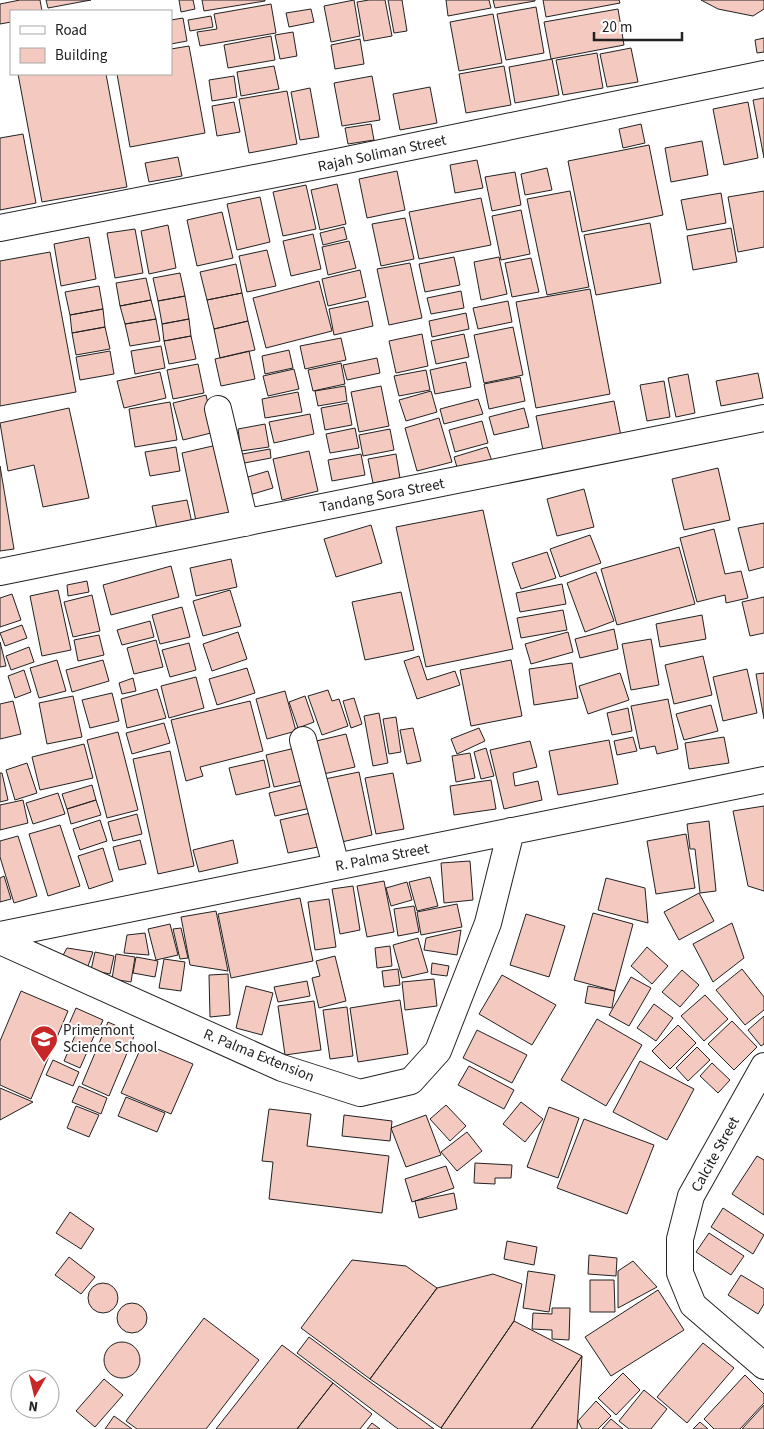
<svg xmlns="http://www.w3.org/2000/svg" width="764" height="1429" font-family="'Source Sans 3',sans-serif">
<rect width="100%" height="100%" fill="#fff"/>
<path fill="#f3c9c0" stroke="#222" d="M20,0H40L42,11H11V22L0,24V4Z
M46,0H91L48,8Z
M179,0H193L195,9L181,12Z
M202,0H265V1L204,11Z
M354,0L360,36L331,42L324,6Z
M369,0H385L392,36L364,41L357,2Z
M388,0H402L407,31L394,33Z
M446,0H489L491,8L448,16Z
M493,0H535V1L495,8Z
M543,0H619L620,3L546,17Z
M701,0H764V9L753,16L718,9Z
M271,4L276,33L200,46L197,32L217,29L214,14Z
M536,7L544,53L506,60L497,14Z
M311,9L314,22L289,27L286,13Z
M618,9L624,45L551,59L544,22Z
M493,14L502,63L459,71L450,22Z
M211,16L213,27L190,31L188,20Z
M183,18L187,41L171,44V20Z
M293,32L297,56L280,59L275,35Z
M271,36L275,60L228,68L224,45Z
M764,38V52L757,53L755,40Z
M360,39L364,64L335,69L331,45Z
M189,46L205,133L130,147L117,74H171V49Z
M631,48L638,82L607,87L600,54Z
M597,53L603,88L563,95L556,60Z
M552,59L559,95L515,103L509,67Z
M274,66L279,89L241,96L237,72Z
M504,66L511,105L466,113L459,74Z
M18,74H106L127,187L42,202Z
M234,76L237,97L212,101L209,80Z
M372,76L380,120L342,126L334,83Z
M430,87L437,123L400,130L393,94Z
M310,88L319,137L300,140L291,92Z
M287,91L297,144L249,153L239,99Z
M764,98V158L753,100Z
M234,102L240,132L217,136L212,106Z
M748,102L758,158L724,165L713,109Z
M371,124L374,140L348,144L345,128Z
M641,124L645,143L623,148L619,129Z
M23,134L36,203L0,210V138Z
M702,141L708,175L671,182L665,148Z
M649,145L663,215L582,232L568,161Z
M178,157L182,176L149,182L145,163Z
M477,160L483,188L455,193L450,165Z
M547,168L552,190L525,195L521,174Z
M397,171L405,210L367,218L359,179Z
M515,172L521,205L492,211L485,177Z
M337,184L346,224L320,230L311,190Z
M306,185L316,229L283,236L273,192Z
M570,191L589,287L547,295L527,199Z
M764,191V247L738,252L728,197Z
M721,193L726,223L687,230L681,200Z
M260,197L270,242L237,250L227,204Z
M481,198L491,245L419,259L409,212Z
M521,210L530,254L501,260L492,216Z
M222,212L233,258L197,266L187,220Z
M405,218L414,259L381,266L372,224Z
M650,223L661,283L596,295L584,235Z
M168,225L176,268L149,274L141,231Z
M344,227L347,239L323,245L320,233Z
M731,228L737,262L693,270L687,236Z
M135,229L143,273L115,278L107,233Z
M313,234L321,269L291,276L283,241Z
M89,237L96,279L61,286L54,244Z
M349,241L356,268L328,275L322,247Z
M267,250L276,286L247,292L239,256Z
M50,252L76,392L0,406V261Z
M454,257L460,285L425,292L419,264Z
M499,257L507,294L481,300L474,262Z
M531,258L539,292L512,297L505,263Z
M410,263L422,318L389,325L377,269Z
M236,264L242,293L207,300L200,272Z
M360,270L366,297L328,306L322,279Z
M180,273L185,296L158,301L153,278Z
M146,278L151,300L120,306L116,283Z
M319,281L332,331L266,348L253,298Z
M99,286L103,309L70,315L65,292Z
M590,289L610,394L536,408L516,302Z
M461,291L464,308L431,314L427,298Z
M242,293L248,321L214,329L207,300Z
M185,296L189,319L162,324L158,301Z
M151,300L156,319L125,324L120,306Z
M368,301L373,326L334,335L329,309Z
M508,301L512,322L478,329L473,308Z
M103,309L105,327L72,333L70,315Z
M466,313L469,329L432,337L429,321Z
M156,319L160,341L130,346L125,324Z
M189,319L191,336L164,341L162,324Z
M248,321L255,350L220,358L214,329Z
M105,327L110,349L76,355L72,333Z
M513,327L523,375L484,383L474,335Z
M422,334L428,366L396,373L389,341Z
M464,334L469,357L436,364L431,341Z
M191,336L196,359L169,364L164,341Z
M341,338L346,360L305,369L300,346Z
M161,346L165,368L135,374L131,351Z
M289,350L293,368L265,374L262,356Z
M110,351L114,374L80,380L76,357Z
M249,351L255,379L221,386L215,359Z
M377,358L380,373L347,380L343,365Z
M466,362L471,387L435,394L430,370Z
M341,363L345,384L313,391L308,370Z
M198,364L204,393L173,399L167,370Z
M294,369L299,389L268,396L263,376Z
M426,370L430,390L399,396L394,376Z
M160,372L166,398L124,408L117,381Z
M758,373L763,398L721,406L716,381Z
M688,374L695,413L676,417L668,378Z
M520,377L525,401L489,409L484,384Z
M664,381L670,417L647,421L640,385Z
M345,386L347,401L318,406L315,391Z
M381,386L389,426L359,432L351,392Z
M431,391L437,412L406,421L399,400Z
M298,392L302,412L265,418L262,399Z
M206,395L215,432L183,440L173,403Z
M478,399L483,414L444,424L440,409Z
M614,401L621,436L543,450L536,416Z
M170,402L177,440L135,447L129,409Z
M348,403L352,425L325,430L321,408Z
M69,408L89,498L43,507L34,465L8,471L0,423Z
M524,408L529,427L494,435L489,417Z
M310,414L314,434L274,443L269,422Z
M439,418L452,462L417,471L405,428Z
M482,421L488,443L455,452L449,430Z
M265,424L269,447L241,451L238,429Z
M355,428L359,448L330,453L326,434Z
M390,429L394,450L363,456L359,435Z
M217,445L232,514L196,521L182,453Z
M176,447L180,471L150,476L145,452Z
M487,447L493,464L459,474L454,457Z
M270,449L271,458L239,464L237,455Z
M309,451L318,491L282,500L273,459Z
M361,454L365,475L332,481L328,460Z
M396,454L400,478L373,483L368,459Z
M0,466L14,549L0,551Z
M718,468L730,520L684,530L672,479Z
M268,471L273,488L246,496L241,479Z
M584,489L594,527L557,536L547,499Z
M187,500L192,523L157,529L152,506Z
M483,510L513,649L426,667L396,527Z
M764,523V567L749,571L738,528Z
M371,525L382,563L336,577L324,539Z
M714,529L725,574L741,571L748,598L726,603L725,595L697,602L680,538Z
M590,535L601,563L560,577L550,549Z
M679,547L695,604L617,625L601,569Z
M547,552L556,578L521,589L512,563Z
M231,559L237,587L196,596L190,568Z
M171,566L179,597L111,615L103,585Z
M596,572L614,621L585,632L567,583Z
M87,581L89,592L68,596L67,585Z
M562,584L566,604L520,612L516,593Z
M58,590L71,650L42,656L30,596Z
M230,590L241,626L203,636L193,601Z
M401,592L414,650L365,660L352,602Z
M12,594L21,620L0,627V598Z
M92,595L100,631L73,637L64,602Z
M764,597V633L750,636L742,602Z
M182,607L190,637L160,644L152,615Z
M563,610L567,630L521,638L517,618Z
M702,615L706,639L660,647L656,624Z
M150,621L154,637L122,645L117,630Z
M22,625L27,638L5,646L0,633Z
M614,629L618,649L580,658L575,639Z
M238,632L247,659L212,671L203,644Z
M568,632L573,652L531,664L525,644Z
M99,635L104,655L78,661L74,640Z
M651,639L659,685L631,690L622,644Z
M156,640L163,667L134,674L127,648Z
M0,642L6,666L0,667Z
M189,643L196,670L170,677L162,650Z
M29,647L34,662L11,670L6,656Z
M419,656L427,680L455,671L460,685L417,699L404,661Z
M703,656L712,695L674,704L665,665Z
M57,660L66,691L39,698L30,668Z
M103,660L109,681L72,692L66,670Z
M511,660L522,716L471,726L460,670Z
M572,663L578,698L534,705L529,669Z
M247,668L255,693L217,705L209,679Z
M747,669L757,713L723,721L713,677Z
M24,670L31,692L15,698L8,676Z
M620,673L629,700L588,714L579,686Z
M764,673V719L756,674Z
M196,677L204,708L169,718L161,686Z
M133,678L136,691L122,694L119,683Z
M157,689L166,718L127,728L121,699Z
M328,690L332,701L339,699L348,726L322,735L308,696Z
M285,691L296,731L267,739L256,699Z
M112,693L119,721L90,728L82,700Z
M73,696L82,737L47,744L39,703Z
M305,696L314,722L298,728L289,702Z
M354,698L362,724L351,728L343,701Z
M668,699L678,749L657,754L655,746L640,749L631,706Z
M13,701L21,734L0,739V704Z
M250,701L263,751L200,767L203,776L186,781L171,720Z
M711,705L718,731L684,740L676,714Z
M628,708L632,731L612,735L607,713Z
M379,713L388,763L373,766L364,716Z
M396,717L401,752L389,754L383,719Z
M164,723L170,743L132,754L126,733Z
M413,728L421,761L407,764L400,730Z
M479,728L485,741L457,754L451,739Z
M118,732L138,810L107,818L87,740Z
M346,734L355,767L319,775L312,742Z
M633,737L637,751L617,755L614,741Z
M724,737L729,763L689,769L685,743Z
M609,740L618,784L558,795L549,751Z
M530,741L537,767L513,773L515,786L538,781L542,800L504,809L490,750Z
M84,744L93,778L40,790L32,757Z
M299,747L307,780L274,787L266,755Z
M486,748L494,776L481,779L474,752Z
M170,751L194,866L158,874L133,759Z
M470,753L475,778L456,782L452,756Z
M264,760L270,787L236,795L229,768Z
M27,763L37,793L15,800L6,770Z
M359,772L372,835L333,844L320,780Z
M0,773H2L8,800L0,802Z
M393,773L404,829L376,834L365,778Z
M491,780L496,809L454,815L450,786Z
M310,783L315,807L275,816L269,793Z
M92,785L96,800L67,809L62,794Z
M58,793L65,814L33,824L26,803Z
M23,800L28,823L0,830V805Z
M96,800L101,815L71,824L67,809Z
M764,806V891L748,886L733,811Z
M315,812L323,846L288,853L280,820Z
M137,814L142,834L113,841L108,822Z
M100,820L107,841L80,850L73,829Z
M709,821L716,891L700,893L695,849H690L687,824Z
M60,825L80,886L48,896L29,834Z
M686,834L695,888L656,894L647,841Z
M18,836L37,896L14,903L0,857V841Z
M140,840L146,864L119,870L113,847Z
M233,840L238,863L199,872L193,850Z
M103,848L113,881L89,889L78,856Z
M470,861L473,900L444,903L441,863Z
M4,876L11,899L0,902V878Z
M430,877L438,906L417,911L409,882Z
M606,878L645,888L648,923L598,910Z
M384,881L394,932L367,937L357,886Z
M407,882L412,900L391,906L386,888Z
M353,886L360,930L340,934L332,889Z
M699,893L714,921L679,940L664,912Z
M300,898L313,961L231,978L218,914Z
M329,899L336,947L315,950L308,902Z
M457,904L462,927L421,935L417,912Z
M414,906L419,932L398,936L394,909Z
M216,911L228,971L190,965L181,917Z
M593,913L633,924L615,991L574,980Z
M526,914L565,926L549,977L510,965Z
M732,923L744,958L713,982L693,944Z
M170,924L178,955L156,960L148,929Z
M181,928L188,958L180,959L173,929Z
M461,930L457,955L424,950L426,938Z
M145,933L149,955L124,953L127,935Z
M418,938L428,972L402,978L393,945Z
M390,946L392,966L377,968L375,948Z
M647,947L668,966L652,984L631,966Z
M67,948L93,952L87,969L62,957Z
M95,952L114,956L110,974L91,970Z
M116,954L135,957L131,982L112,979Z
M335,956L346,1001L319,1008L312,978L320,976L316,961Z
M136,957L158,961L155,977L133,973Z
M164,959L185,962L181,991L159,988Z
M432,963L449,966L447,976L431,974Z
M398,969L400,985L384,987L382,971Z
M742,969L764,997V1010L745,1025L716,990Z
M682,970L699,985L680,1007L662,992Z
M228,974L230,1015L210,1017L209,975Z
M502,975L556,1005L532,1045L479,1014Z
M631,977L651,988L629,1026L609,1015Z
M434,979L437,1006L405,1010L402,982Z
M307,981L310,996L278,1002L274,987Z
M246,986L273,993L262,1035L236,1028Z
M588,986L615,991L612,1008L585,1003Z
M21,991L68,1011L31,1099L0,1085V1041Z
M705,995L728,1019L704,1041L681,1016Z
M400,1000L408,1054L358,1062L350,1008Z
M314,1001L321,1050L285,1055L278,1006Z
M654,1004L673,1018L656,1041L637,1028Z
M347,1007L353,1056L330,1059L323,1010Z
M76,1008L103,1020L96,1036L69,1024Z
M764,1016V1044L761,1046L748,1030Z
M597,1019L642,1045L606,1106L561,1080Z
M732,1021L757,1047L734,1070L708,1044Z
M108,1022L135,1034L109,1096L82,1084Z
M678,1025L696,1043L670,1069L652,1051Z
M78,1029L94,1036L80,1068L64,1061Z
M477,1030L527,1055L512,1083L463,1058Z
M143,1043L193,1064L171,1114L121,1093Z
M697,1047L710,1060L688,1081L676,1068Z
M53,1060L79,1072L73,1086L46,1075Z
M640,1061L694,1089L667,1140L613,1112Z
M712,1063L730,1080L718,1093L700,1076Z
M469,1066L514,1090L504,1109L458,1085Z
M79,1086L107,1098L101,1114L72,1102Z
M0,1088L33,1102L0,1120Z
M126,1097L165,1113L157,1132L118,1116Z
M521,1102L543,1119L525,1142L503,1124Z
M446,1105L466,1126L450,1141L430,1119Z
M76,1106L99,1115L89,1137L67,1128Z
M549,1107L579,1118L558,1178L527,1167Z
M269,1109L311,1114L307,1146L389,1156L382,1213L269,1199L273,1162L262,1161Z
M344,1115L392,1121L390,1141L342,1136Z
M426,1115L441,1155L406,1167L391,1128Z
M584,1119L654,1145L627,1214L557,1188Z
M467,1132L482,1151L457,1171L441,1152Z
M757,1156L764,1160V1215L732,1194Z
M475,1163L512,1165L511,1178H495V1184L474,1183Z
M446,1166L454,1188L412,1202L405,1179Z
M454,1193L457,1209L419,1218L415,1201Z
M723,1208L764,1235L753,1254L711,1227Z
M70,1212L94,1229L81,1249L56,1233Z
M709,1233L744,1256L731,1275L696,1252Z
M507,1241L537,1247L534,1265L504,1259Z
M589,1255L617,1258L616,1276L588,1274Z
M69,1257L95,1277L81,1294L55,1275Z
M352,1260L406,1266L437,1288L370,1379L301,1328Z
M633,1261L657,1287L618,1308V1271Z
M528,1271L555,1275L549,1312L523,1308Z
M493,1274L522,1284L514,1321L441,1428L370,1379L437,1288Z
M741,1275L764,1289V1304L758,1314L728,1295Z
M590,1280H614L615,1312H590Z
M88 1298a15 15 0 1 1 30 0a15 15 0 1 1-30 0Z
M658,1290L684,1330L611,1376L585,1337Z
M117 1318a15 15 0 1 1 30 0a15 15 0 1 1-30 0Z
M552,1308H570L569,1340L552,1339V1330L532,1329L533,1313L552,1314Z
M204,1318L259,1360L206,1429H137L126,1421Z
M514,1321L582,1356L531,1429H443L441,1428Z
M309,1337L434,1429H398L297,1353Z
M104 1360a18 18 0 1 1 36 0a18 18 0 1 1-36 0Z
M703,1343L734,1368L687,1423L657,1397Z
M282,1345L333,1383L297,1429H216Z
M582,1356L577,1429H531Z
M623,1373L640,1390L616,1415L598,1398Z
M745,1375L764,1394V1403L740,1429H714L704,1419Z
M104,1379L123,1395L95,1427L76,1411Z
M333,1383L372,1414L360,1429H297Z
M644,1390L667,1409L651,1429H629L619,1421Z
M596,1401L611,1416L598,1429H582L578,1421Z
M764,1405V1429H742Z
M114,1416L132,1429H105Z
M611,1419L623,1429H602Z
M700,1422L708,1429H693Z
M372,1423L380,1429H367Z"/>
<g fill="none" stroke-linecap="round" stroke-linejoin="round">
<g stroke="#222" stroke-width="28">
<path id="street" d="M0,228L342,161L764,74
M218,409L245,523
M0,572L764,418
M303,740L336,866
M0,935L764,780
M0,941L282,1068L360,1093L411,1081L438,1051L488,923L511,831
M764,1066L691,1196L680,1239V1273L693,1305L764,1366"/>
</g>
<use href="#street" stroke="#fff" stroke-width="26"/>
</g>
<defs>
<g id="school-pin" transform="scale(1.4375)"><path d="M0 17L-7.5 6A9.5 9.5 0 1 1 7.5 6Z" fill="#c62828" stroke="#fff"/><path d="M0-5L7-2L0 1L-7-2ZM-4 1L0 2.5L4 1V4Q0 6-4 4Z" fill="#fff"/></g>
</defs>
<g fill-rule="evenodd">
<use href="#school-pin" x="44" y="1039"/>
</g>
<g text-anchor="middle" stroke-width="4" stroke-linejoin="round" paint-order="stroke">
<g font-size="15" fill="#222" stroke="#fff">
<text transform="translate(382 153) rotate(-12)" y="5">Rajah Soliman Street</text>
<text transform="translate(382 495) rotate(-11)" y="5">Tandang Sora Street</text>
<text transform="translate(382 857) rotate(-11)" y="5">R. Palma Street</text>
<text transform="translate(259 1055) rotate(22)" y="5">R. Palma Extension</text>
<text transform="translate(715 1154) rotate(-61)" y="5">Calcite Street</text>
</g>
<g font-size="15" fill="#222" stroke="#fff" text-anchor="start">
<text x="63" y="1035">Primemont<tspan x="63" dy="17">Science School</tspan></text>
</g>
</g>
<rect x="10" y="10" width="162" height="65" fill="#ffffff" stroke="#a7a7a7"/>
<rect x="20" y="26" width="25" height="8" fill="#ffffff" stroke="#a7a7a7"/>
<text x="55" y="35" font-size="15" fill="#222222">Road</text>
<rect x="20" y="48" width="25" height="15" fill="#f3c9c0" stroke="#a7a7a7"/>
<text x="55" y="60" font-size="15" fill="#222222">Building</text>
<g transform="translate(35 1394) rotate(188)"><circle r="24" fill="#ffffff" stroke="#a7a7a7"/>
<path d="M0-4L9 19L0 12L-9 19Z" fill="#c62828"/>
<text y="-8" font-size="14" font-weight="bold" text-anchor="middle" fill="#222222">N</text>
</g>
<path d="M594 32v8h88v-8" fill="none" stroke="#222222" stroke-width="2.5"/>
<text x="602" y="32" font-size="15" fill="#222222" stroke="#ffffff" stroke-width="4" paint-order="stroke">20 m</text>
</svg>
